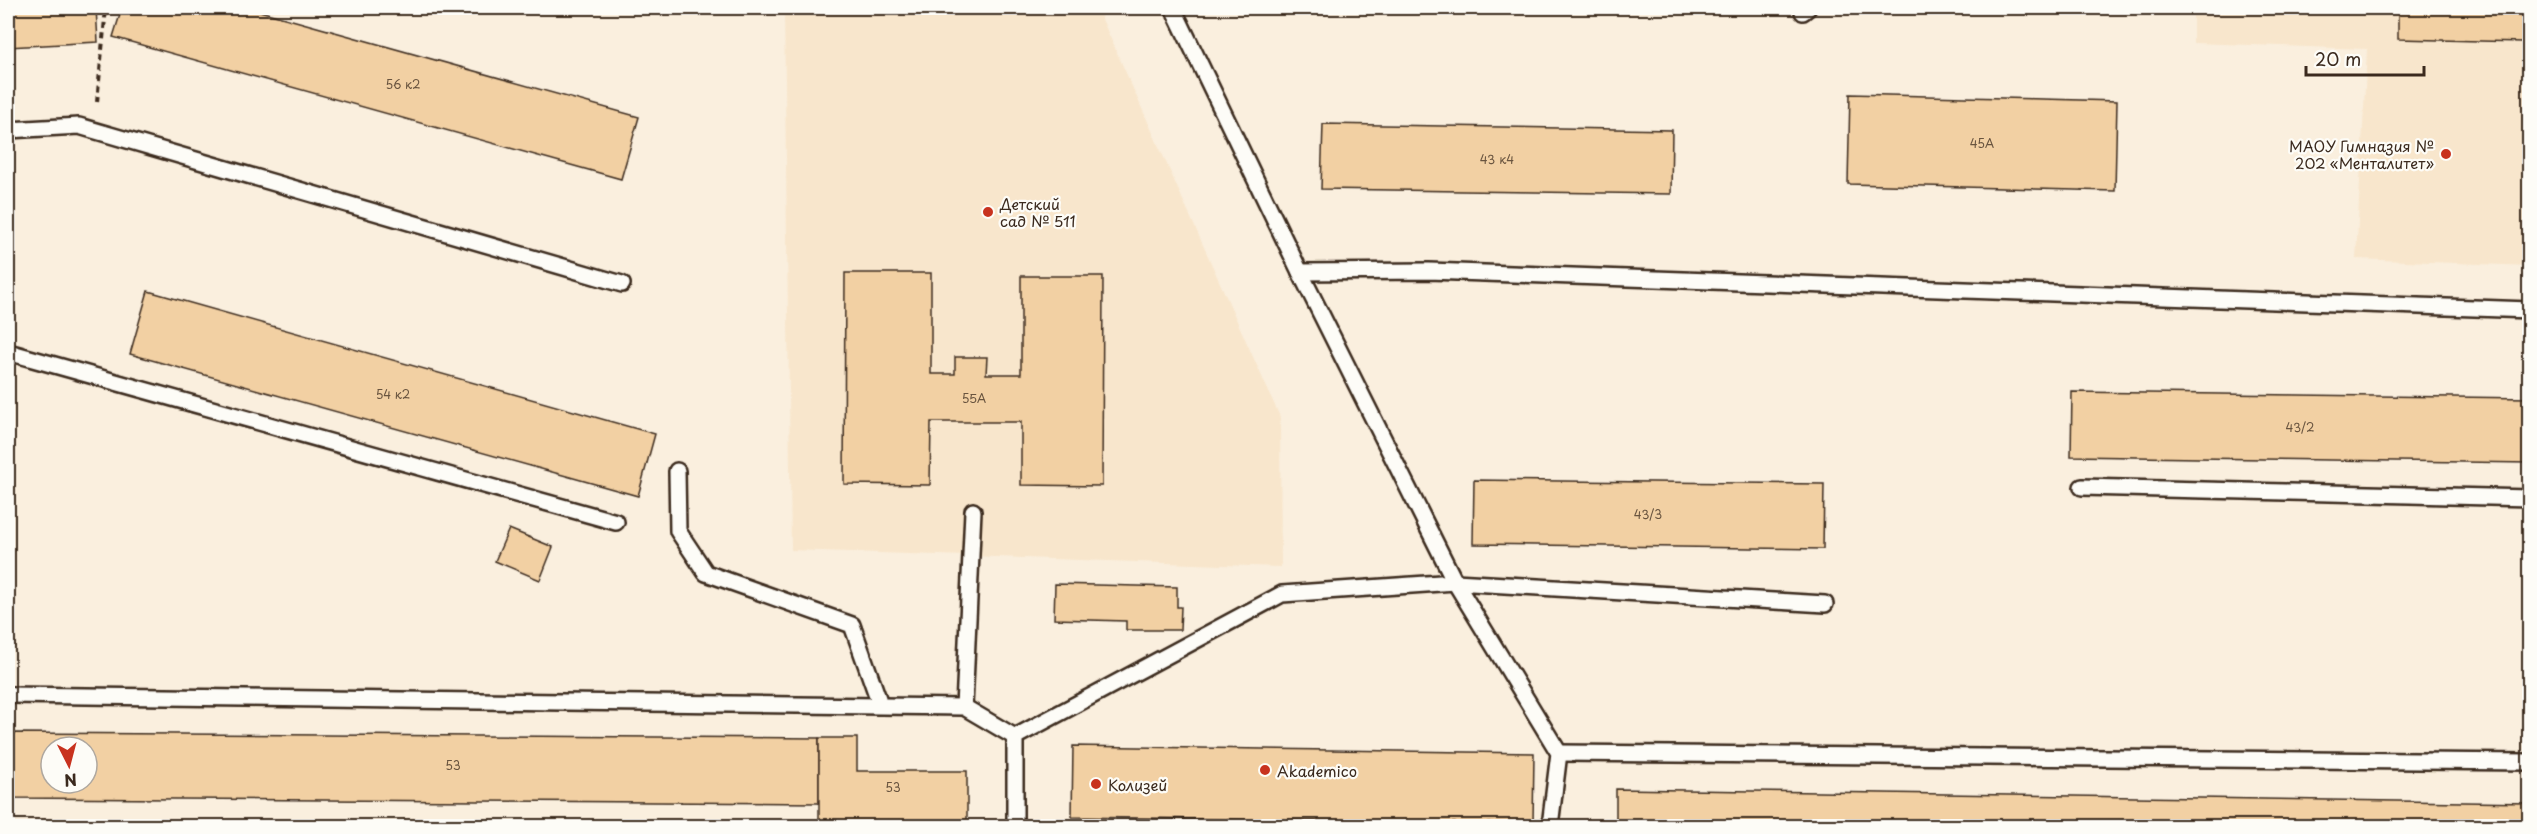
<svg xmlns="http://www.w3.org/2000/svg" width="2537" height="834" font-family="'Playpen Sans',sans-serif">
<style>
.built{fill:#f8e6cc}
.building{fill:#f2d0a3;stroke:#3b2a1e;stroke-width:1.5;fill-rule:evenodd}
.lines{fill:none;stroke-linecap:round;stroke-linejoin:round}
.lane-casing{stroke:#3b2a1e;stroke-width:20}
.path{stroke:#3b2a1e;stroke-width:4;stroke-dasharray:6 4.5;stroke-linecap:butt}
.lane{stroke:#fdfcf7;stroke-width:15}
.poi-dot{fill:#c8321e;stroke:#fdfcf7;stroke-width:2}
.labels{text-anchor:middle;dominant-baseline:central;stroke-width:4.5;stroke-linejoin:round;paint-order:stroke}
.number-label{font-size:12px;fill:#69543f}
.poi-label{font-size:15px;fill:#3b2a1e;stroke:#fdfcf7;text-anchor:start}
</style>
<rect width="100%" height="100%" fill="#faefde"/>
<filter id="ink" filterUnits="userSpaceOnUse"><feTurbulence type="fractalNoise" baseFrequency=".0167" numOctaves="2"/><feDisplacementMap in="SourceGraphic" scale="12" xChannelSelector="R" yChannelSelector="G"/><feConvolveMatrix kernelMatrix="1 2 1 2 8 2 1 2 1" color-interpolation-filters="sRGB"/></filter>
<g filter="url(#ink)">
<g class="built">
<path d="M784,8H1097L1280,417L1281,567L791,550Z"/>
<path d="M2193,8H2529V266L2356,259L2367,49L2193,43Z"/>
</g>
<g class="building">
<path d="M8,8H96L98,42L8,47Z"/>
<path d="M122,8H249L639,117L621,179L113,37Z"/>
<path d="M2398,8H2523L2522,42L2398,39Z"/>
<path d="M1850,94L2117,101L2115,191L1848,184Z"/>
<path d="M1323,124L1672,130L1671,194L1321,189Z"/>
<path d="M845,273H931V374H955V357H987L986,374H1021V276H1103L1102,486L1021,485V422H931L930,485L844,484Z"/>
<path d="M148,291L655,434L638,496L130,354Z"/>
<path d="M2072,392L2530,398V463L2071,456Z"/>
<path d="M1474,480L1824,484L1823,549L1473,544Z"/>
<path d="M509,529L553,547L540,580L495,561Z"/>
<path d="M1055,584L1177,587V607H1181L1180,630H1126V621L1054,619Z"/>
<path d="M8,733L819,738V803L8,798ZM51,747H87V783H51Z"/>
<path d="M819,738H857V771H967V826H819Z"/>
<path d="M1073,746L1534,753L1533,824L1072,817Z"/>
<path d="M1616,789L2530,803V826H1616Z"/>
</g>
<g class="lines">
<g class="lane-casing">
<g id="lane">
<path d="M1173,8L1300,272L1455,582L1559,753L1550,826"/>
<path d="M1803,12L1808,8"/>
<path d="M8,130L79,126L622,284"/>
<path d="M1300,272L1429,271L2530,310"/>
<path d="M8,352L616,522"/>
<path d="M677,471L678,531L706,573L852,625L880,704"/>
<path d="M2082,487L2530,498"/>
<path d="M8,695L964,707L1015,737"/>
<path d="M964,707L973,511"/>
<path d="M1559,753L2530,762"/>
<path d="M1015,826V737L1282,594L1455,582L1825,604"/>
</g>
</g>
<path class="path" d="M97,102L106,8"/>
<use href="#lane" class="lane"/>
</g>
</g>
<g class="poi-dot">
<circle cx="2446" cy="154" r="6"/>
<circle cx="988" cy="212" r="6"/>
<circle cx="1265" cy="770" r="6"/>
<circle cx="1096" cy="784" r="6"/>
</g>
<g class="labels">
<g class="number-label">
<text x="403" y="84">56 к2</text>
<text x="1982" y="143">45А</text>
<text x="1497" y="159">43 к4</text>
<text x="393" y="394">54 к2</text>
<text x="974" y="398">55А</text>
<text x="2300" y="427">43/2</text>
<text x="1648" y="514">43/3</text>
<text x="453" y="765">53</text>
<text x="893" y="787">53</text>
</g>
<g class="poi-label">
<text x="2434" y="145" text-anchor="end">МАОУ Гимназия №<tspan x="2434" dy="17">202 «Менталитет»</tspan></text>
<text x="1000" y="203">Детский<tspan x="1000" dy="17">сад № 511</tspan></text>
<text x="1277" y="770">Akademico</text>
<text x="1108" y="784">Колизей</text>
</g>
</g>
<rect width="2537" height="834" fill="none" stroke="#fdfcf7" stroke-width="30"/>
<rect x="15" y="15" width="2507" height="804" fill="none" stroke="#3b2a1e" stroke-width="2" filter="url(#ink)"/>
<g transform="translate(69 765) rotate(174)"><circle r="28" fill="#fdfcf7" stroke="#afa8a0" stroke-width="1.5"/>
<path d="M0-4.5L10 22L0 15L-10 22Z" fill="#c8321e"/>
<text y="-9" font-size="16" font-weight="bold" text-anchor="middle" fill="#3b2a1e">N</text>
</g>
<path d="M2306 66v9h118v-9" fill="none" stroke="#3b2a1e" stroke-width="3"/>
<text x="2315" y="66" font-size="18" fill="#3b2a1e" stroke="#fdfcf7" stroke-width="4.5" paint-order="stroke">20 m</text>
</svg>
